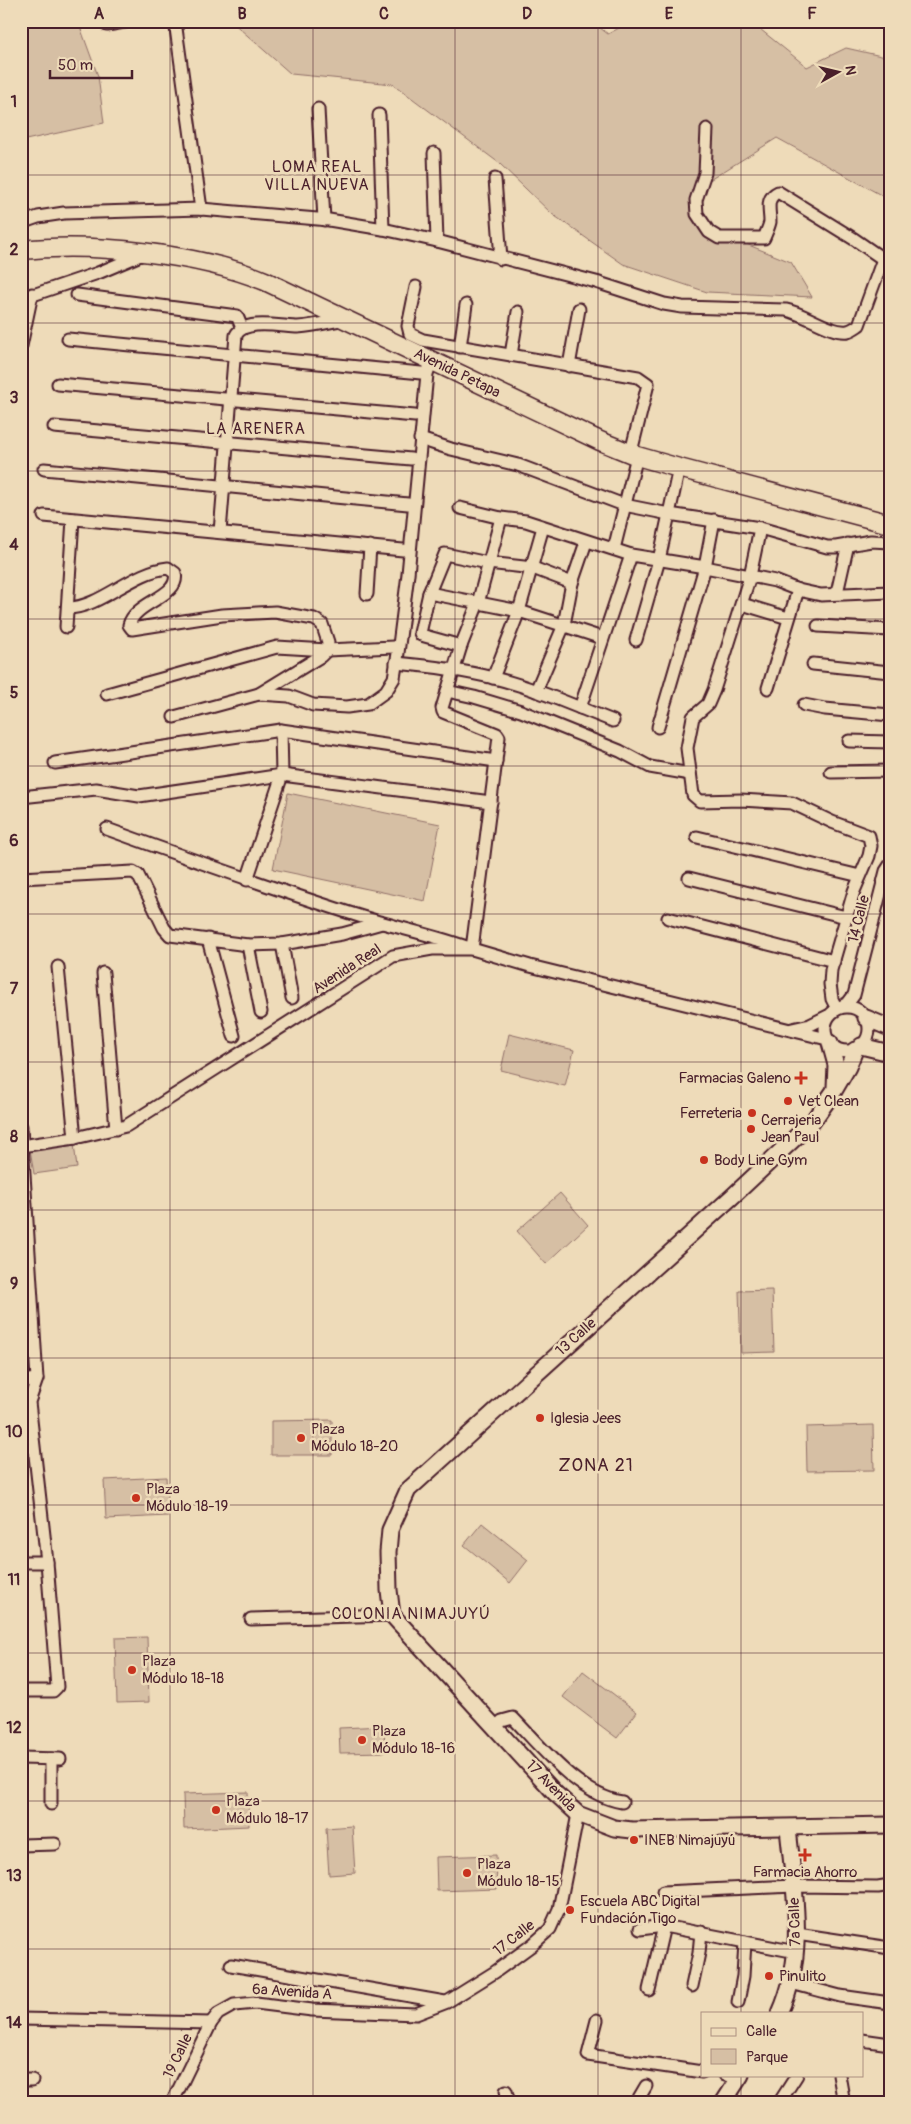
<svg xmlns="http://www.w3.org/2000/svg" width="911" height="2124" font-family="Pangolin,sans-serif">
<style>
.green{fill:#d6bfa4;stroke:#906f68}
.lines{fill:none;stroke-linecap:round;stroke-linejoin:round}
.street-casing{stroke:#4a1f2b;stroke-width:15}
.secondary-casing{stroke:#4a1f2b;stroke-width:19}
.primary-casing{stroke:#4a1f2b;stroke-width:21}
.street{stroke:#eedbb9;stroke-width:11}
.secondary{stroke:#eedbb9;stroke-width:15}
.primary{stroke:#eedbb9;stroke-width:18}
.grid{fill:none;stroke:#4a1f2b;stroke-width:1;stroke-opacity:0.55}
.poi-dot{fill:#c8321e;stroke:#eedbb9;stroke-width:2}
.labels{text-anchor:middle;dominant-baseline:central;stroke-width:5;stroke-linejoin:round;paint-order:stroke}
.street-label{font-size:15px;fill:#4a1f2b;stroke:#eedbb9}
.poi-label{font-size:15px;fill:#4a1f2b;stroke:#eedbb9;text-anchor:start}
.neighbourhood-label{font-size:16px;letter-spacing:1px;fill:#4a1f2b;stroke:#eedbb9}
.quarter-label{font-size:18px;letter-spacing:1px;fill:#4a1f2b;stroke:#eedbb9}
.neatline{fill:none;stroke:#4a1f2b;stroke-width:2}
.grid-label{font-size:16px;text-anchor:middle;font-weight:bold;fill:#4a1f2b}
</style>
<rect width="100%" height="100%" fill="#eedbb9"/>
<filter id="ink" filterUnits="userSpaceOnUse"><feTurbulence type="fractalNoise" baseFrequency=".02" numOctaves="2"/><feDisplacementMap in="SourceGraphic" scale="10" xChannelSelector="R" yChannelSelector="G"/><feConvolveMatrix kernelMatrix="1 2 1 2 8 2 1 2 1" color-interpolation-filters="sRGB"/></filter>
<g filter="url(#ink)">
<g class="green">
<path d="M21,21H78L98,76L104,123L21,141Z"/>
<path d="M231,21H591L608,34L632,21H750L807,67L846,48L890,58V200L777,138L700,186L701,226L791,262L812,297L707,292L623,264L552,214L499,163L393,84L291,74Z"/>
<path d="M288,793L440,824L425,901L273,869Z"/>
<path d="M509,1034L574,1050L565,1086L501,1070Z"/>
<path d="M74,1144L77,1168L34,1174L30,1149Z"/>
<path d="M560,1193L588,1225L546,1264L517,1231Z"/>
<path d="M772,1290L774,1352L741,1353L739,1291Z"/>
<path d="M332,1420V1455H271V1421Z"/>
<path d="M873,1425L874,1470L807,1471L806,1427Z"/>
<path d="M166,1477L168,1516L106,1519L104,1480Z"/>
<path d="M482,1523L528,1560L510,1583L464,1545Z"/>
<path d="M147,1637L149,1702L117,1703L115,1638Z"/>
<path d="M583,1671L637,1712L617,1738L563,1697Z"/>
<path d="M384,1726L385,1752L340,1753L339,1728Z"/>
<path d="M248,1792L249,1826L184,1829L183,1794Z"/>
<path d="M352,1826L355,1873L329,1875L326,1828Z"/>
<path d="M496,1855L497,1889L437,1891L436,1857Z"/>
</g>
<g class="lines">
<g class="street-casing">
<g id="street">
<path d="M175,21L201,209"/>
<path d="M107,25L130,21"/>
<path d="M318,109L324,220"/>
<path d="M379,115L383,229"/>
<path d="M707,129L705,173L696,200L697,214L709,232L719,238H764C766,233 769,227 770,222C770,210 765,198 778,192L854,239L883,259L890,273"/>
<path d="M434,153L437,241"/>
<path d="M495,179L501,259"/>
<path d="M21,223L38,217L64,213L201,209L329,220L383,229L437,241L596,282L664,304L682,307L786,310C804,313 831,334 848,331C852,330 856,327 859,325L883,259"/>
<path d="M416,287L408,326L410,334L423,340L638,377L648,384L631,452"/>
<path d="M77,295L237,316L242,328"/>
<path d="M21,299L98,273L143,254"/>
<path d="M68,339L421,373"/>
<path d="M21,346L32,294"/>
<path d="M460,347L466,305"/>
<path d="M511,355L518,312"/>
<path d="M569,366L579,309"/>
<path d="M58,384L415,416"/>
<path d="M54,427L411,459"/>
<path d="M420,439L451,449L518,465L624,505L669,514L760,528L827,547H836L871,541L890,542"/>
<path d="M44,469L408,504"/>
<path d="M460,508L501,518L526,521L631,555L705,567L775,581L798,590L821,595L890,592"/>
<path d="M44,516L403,550"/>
<path d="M760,528L750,576L714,690L708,704L693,717L687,748L693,795L700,801L741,800L792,803L832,822L869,836L871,846L869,856L854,891L831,970L830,984L832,999L837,1009"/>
<path d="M220,532L236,335C245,318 282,327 298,327C314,326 330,322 345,319"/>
<path d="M614,549L637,456"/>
<path d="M429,593L519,611L602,638"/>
<path d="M837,593L848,544"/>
<path d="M367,594L370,546"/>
<path d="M742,604L788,618"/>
<path d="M68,608C100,608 133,571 168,568L175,573C181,597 135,601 129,625L132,629L222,615L275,612L314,619L322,624L328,642L327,650L321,656L259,694"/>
<path d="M818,626L890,630"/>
<path d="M66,627L73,519"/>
<path d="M636,640L659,560L679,468"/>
<path d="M461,646L421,635L420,633L429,593L445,554L488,563L533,568L572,583"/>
<path d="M396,663C429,666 462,670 494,678C535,688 574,706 613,721"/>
<path d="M813,664L890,672"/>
<path d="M493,678L519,611L543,527"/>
<path d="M768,688L798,590"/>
<path d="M447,691L474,697L521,711L620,751L650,767L690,774"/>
<path d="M536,691L564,625L572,583L586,542"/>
<path d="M107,694L277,647L327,650L394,647"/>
<path d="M804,705L825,709L890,715"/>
<path d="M580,708L631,555"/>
<path d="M174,717L259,694L289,696L313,705L347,707L368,704L386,691L394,678L398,653L408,574L427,374L431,362"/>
<path d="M658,727L705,567L714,520"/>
<path d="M849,741L890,742"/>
<path d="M55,763L281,730L496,761"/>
<path d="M831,772L890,771"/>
<path d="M21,797L96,789L139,796L282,775L491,802"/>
<path d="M107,829C190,859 274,889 359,916C397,928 435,935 472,949L499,737L497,734L443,712L442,708L461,646L478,603L501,518"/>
<path d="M697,837L860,876"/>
<path d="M21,878L133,872L138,875L164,928L170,935L248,945L282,944L342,934L382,923"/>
<path d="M689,878L846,917"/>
<path d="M247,880L282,775L281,730"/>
<path d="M668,918L834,961"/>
<path d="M208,939L234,1036"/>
<path d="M282,944L292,998"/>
<path d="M248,945L261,1012"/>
<path d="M58,967L75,1138"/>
<path d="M103,973L116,1129"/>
<circle cx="847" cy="1029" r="22"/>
<path d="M840,1007L848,1003L854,995L886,871L890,865"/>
<path d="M792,1029L810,1025L828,1016"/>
<path d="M21,1127L37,1379L29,1402L47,1562L57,1687L53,1691H21"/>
<path d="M21,1146L75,1138L126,1126L393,956L432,949H472L530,966L827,1039"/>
<path d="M21,1381L37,1379"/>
<path d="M21,1562H47"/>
<path d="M251,1619L392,1615"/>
<path d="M496,1727L502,1721L513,1718C542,1748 579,1795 622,1802"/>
<path d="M21,1758L60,1759"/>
<path d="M51,1759V1804"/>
<path d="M21,1845L55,1844"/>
<path d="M663,1892L794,1886L878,1887L890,1885"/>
<path d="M640,1929L664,1926L796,1952"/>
<path d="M797,1934L890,1948"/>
<path d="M231,1965L445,2002"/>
<path d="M791,1983L840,1996L890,2003"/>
<path d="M692,1986L699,1953L701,1932"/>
<path d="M649,1990L664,1926"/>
<path d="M738,2002L743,1976L745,1942"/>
<path d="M21,2019L211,2023"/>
<path d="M597,2020L588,2055L702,2072"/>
<path d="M862,2040L890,2044"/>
<path d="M725,2075L740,2077"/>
<path d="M839,2075L844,2103"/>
<path d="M21,2080H32"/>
<path d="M506,2091L509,2103"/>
<path d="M172,2103L211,2023L218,2014L234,2005L256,2003L312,2010L416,2014L447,2002L495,1972L532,1945L550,1929L559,1909L578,1814"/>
<path d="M636,2103L646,2086"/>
<path d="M779,2103L797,2075"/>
</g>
</g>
<g class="secondary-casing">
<g id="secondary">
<path d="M866,1018L890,1028"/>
<path d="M830,1043L836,1065L835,1087"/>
<path d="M861,1046L890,1053"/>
<path d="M855,1050L848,1067L834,1091L813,1121L734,1195L408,1490L390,1530L388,1552L389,1590L392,1615L555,1793L578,1814L614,1828L632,1830L890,1825"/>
<path d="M780,2013C807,1954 794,1890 788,1828"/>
<path d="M723,2103L741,2075"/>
</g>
</g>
<g class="primary-casing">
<path id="primary" d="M21,250C93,242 199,254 265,281L600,441L637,456L679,468L890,524"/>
</g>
<use href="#street" class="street"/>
<use href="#secondary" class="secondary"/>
<use href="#primary" class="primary"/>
</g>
</g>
<path class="grid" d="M170,21V2103M313,21V2103M455,21V2103M598,21V2103M741,21V2013M21,175H890M21,323H890M21,471H890M21,619H890M21,766H890M21,914H890M21,1062H890M21,1210H890M21,1358H890M21,1505H890M21,1653H890M21,1801H890M21,1949H890M741,2075V2103"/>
<g class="poi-dot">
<path d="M798.5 1070.5h5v5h5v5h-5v5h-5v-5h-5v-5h5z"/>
<circle cx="788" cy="1101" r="5"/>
<circle cx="752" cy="1113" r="5"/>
<circle cx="751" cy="1129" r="5"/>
<circle cx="704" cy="1160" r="5"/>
<circle cx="540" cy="1418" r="5"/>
<circle cx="301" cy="1438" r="5"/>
<circle cx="136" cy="1498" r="5"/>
<circle cx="132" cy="1670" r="5"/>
<circle cx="362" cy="1740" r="5"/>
<circle cx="216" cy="1810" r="5"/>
<circle cx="634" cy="1840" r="5"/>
<path d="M802.5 1847.5h5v5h5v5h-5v5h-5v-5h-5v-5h5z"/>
<circle cx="467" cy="1873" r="5"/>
<circle cx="570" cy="1910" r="5"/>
<circle cx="769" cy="1976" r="5"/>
</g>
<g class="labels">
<g class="street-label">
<text transform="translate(457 373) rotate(26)">Avenida Petapa</text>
<text transform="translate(859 919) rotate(-76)">14 Calle</text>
<text transform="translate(347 969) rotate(-33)">Avenida Real</text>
<text transform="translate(576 1337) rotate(-42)">13 Calle</text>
<text transform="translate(551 1786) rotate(46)">17 Avenida</text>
<text transform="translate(795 1922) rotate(-92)">7a Calle</text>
<text transform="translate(514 1938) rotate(-38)">17 Calle</text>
<text transform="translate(292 1992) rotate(4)">6a Avenida A</text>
<text transform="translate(178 2056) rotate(-64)">19 Calle</text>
</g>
<g class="poi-label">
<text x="791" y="1078" text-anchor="end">Farmacias Galeno</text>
<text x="798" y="1101">Vet Clean</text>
<text x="742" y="1113" text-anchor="end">Ferreteria</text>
<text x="761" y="1120">Cerrajeria<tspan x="761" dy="17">Jean Paul</tspan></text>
<text x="714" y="1160">Body Line Gym</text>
<text x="550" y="1418">Iglesia Jees</text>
<text x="311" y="1429">Plaza<tspan x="311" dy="17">Módulo 18-20</tspan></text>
<text x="146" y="1489">Plaza<tspan x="146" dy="17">Módulo 18-19</tspan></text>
<text x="142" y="1661">Plaza<tspan x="142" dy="17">Módulo 18-18</tspan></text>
<text x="372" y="1731">Plaza<tspan x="372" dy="17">Módulo 18-16</tspan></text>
<text x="226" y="1801">Plaza<tspan x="226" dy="17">Módulo 18-17</tspan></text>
<text x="644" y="1840">INEB Nimajuyú</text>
<text x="477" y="1864">Plaza<tspan x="477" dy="17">Módulo 18-15</tspan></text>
<text x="805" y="1872" text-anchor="middle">Farmacia Ahorro</text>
<text x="580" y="1901">Escuela ABC Digital<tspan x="580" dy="17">Fundación Tigo</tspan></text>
<text x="779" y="1976">Pinulito</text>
</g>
<g class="neighbourhood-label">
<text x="317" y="167">LOMA REAL<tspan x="317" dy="18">VILLA NUEVA</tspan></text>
<text x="256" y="429">LA ARENERA</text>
<text x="411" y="1614">COLONIA NIMAJUYÚ</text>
</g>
<g class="quarter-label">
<text x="596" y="1465">ZONA 21</text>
</g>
</g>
<rect width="911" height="2124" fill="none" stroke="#eedbb9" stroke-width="55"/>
<rect x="701" y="2012" width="162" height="65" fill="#eedbb9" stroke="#ac9080"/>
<rect x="711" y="2028" width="25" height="8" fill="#eedbb9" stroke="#ac9080"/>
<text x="746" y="2036" font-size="15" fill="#4a1f2b">Calle</text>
<rect x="711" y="2049" width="25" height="15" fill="#d6bfa4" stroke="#ac9080"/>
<text x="746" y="2062" font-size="15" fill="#4a1f2b">Parque</text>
<g transform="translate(838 72) rotate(82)" stroke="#eedbb9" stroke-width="4" paint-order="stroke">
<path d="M0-4L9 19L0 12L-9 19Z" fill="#4a1f2b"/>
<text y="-8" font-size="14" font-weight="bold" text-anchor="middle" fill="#4a1f2b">N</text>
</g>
<path d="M50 70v8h82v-8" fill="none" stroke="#4a1f2b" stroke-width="2.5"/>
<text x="58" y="70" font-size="15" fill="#4a1f2b" stroke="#eedbb9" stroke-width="4" paint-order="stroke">50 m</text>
<rect x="28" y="28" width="856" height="2068" class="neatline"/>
<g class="grid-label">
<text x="99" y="19">A</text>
<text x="242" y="19">B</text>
<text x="384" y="19">C</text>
<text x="527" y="19">D</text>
<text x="669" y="19">E</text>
<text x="812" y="19">F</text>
<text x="14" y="107">1</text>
<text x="14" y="255">2</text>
<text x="14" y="403">3</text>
<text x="14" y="550">4</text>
<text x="14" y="698">5</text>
<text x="14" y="846">6</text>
<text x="14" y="994">7</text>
<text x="14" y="1142">8</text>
<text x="14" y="1289">9</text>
<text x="14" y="1437">10</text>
<text x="14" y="1585">11</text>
<text x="14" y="1733">12</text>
<text x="14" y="1881">13</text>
<text x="14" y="2028">14</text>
</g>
</svg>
